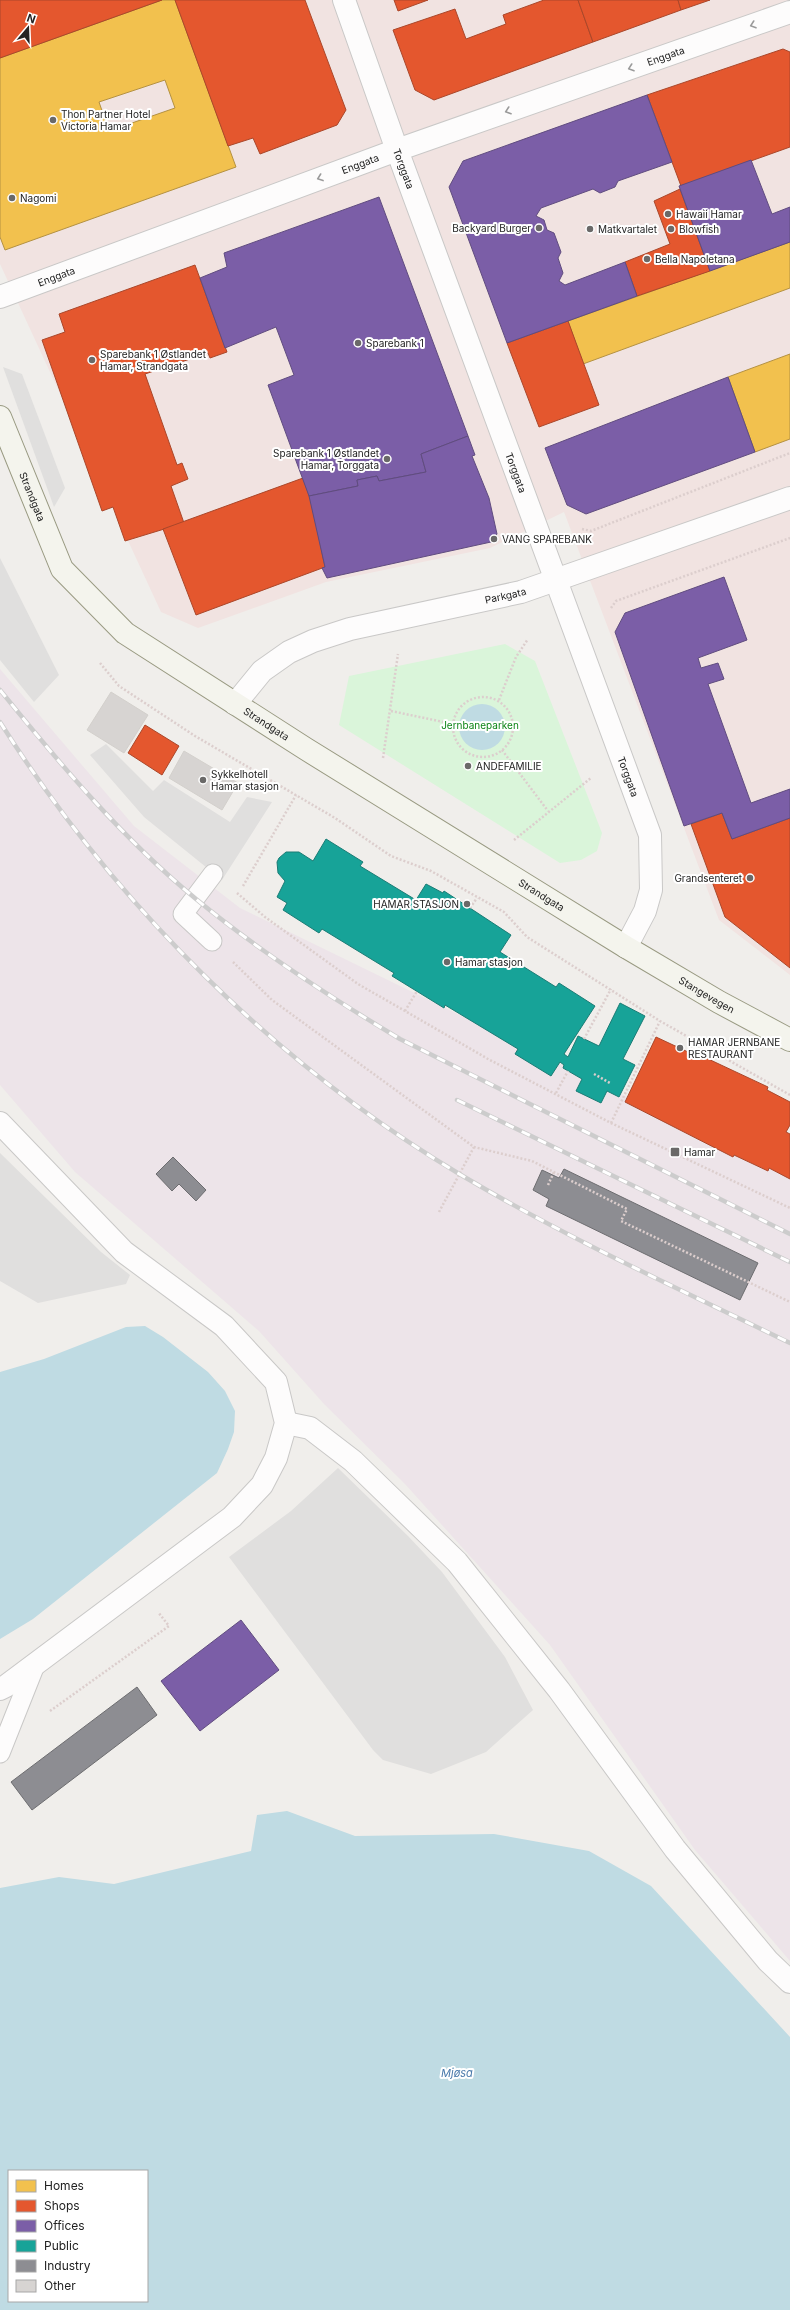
<svg xmlns="http://www.w3.org/2000/svg" width="790" height="2310" font-family="Inter,sans-serif">
<style>
.commercial{fill:#f1e3e1}
.industrial{fill:#ede4e9}
.park{fill:#daf5da}
.parking{fill:#e0dfde}
.water{fill:#bfdbe3;fill-rule:evenodd}
.homes{fill:#f2c14e;stroke:#b49141;fill-rule:evenodd}
.shops{fill:#e4572e;stroke:#aa472a}
.offices{fill:#7b5ea7;stroke:#604c7f}
.public{fill:#17a398;stroke:#1a7c75}
.industry{fill:#8d8d92;stroke:#6d6d70}
.building{fill:#d7d4d2;stroke:#d3d0cc}
.lines{fill:none;stroke-linecap:round;stroke-linejoin:round}
.lane-casing{stroke:#c9c8c7;stroke-width:21}
.street-casing{stroke:#c9c8c7;stroke-width:24}
.secondary-casing{stroke:#999a82;stroke-width:24}
.path{stroke:#dccecd;stroke-width:2.5;stroke-dasharray:2 2;stroke-linecap:butt}
.lane{stroke:#fdfcfc;stroke-width:19}
.street{stroke:#fdfcfc;stroke-width:22}
.secondary{stroke:#f4f4ed;stroke-width:22}
.rail-casing{stroke:#ccc;stroke-width:4.5}
.rail{stroke:#fff;stroke-width:3;stroke-dasharray:9;stroke-linecap:butt}
.oneway{stroke:#9a9a9a}
.poi-dot{fill:#6a6968;stroke:#fff;stroke-width:1.5}
.labels{text-anchor:middle;dominant-baseline:central;stroke-width:4;stroke-linejoin:round;paint-order:stroke}
.street-label{font-size:10px;fill:#222;stroke:#fff}
.poi-label{font-size:10px;fill:#222;stroke:#fff;text-anchor:start}
.park-label{font-size:10px;fill:#0c8416;stroke:#fff}
.water-label{font-size:11px;font-style:italic;fill:#4a7aab;stroke:#fff}
</style>
<rect width="100%" height="100%" fill="#f0eeeb"/>
<path class="commercial" d="M0,0H790V975L719,920L564,512L490,548L326,582L198,628L161,612L0,264Z"/>
<path class="industrial" d="M0,669L134,826L240,908L790,1176V1961L695,1850L550,1645L405,1484L324,1404L259,1331L75,1172L0,1085Z"/>
<path class="park" d="M505,644L535,661L602,833L597,851L581,860L560,863L339,725L349,676Z"/>
<g class="parking">
<path d="M3,367L22,374L65,488L54,507Z"/>
<path d="M0,558L59,675L34,702L0,660Z"/>
<path d="M106,744L153,791L164,780L230,822L247,797L272,802L222,880L144,817L90,755Z"/>
<path d="M0,1153L101,1252L130,1275L126,1284L38,1303L0,1281Z"/>
<path d="M338,1468L408,1536L442,1572L505,1657L533,1710L486,1752L431,1774L383,1760L373,1750L229,1557L291,1511Z"/>
</g>
<g class="water">
<circle cx="482" cy="727" r="23"/>
<path d="M145,1326L163,1337L208,1372L225,1391L235,1411L234,1432L228,1449L217,1473L33,1619L0,1639V1372L44,1359L126,1327Z"/>
<path d="M287,1811L355,1836L494,1834L589,1851L651,1886L790,2037V2310H0V1888L59,1877L114,1884L251,1851L257,1815ZM9,2171H147V2301H9Z"/>
</g>
<g class="homes">
<path d="M162,0H175L236,167L5,250L0,237V58ZM165,80L175,108L109,131L99,102Z"/>
<path d="M790,242V288L583,364L568,321Z"/>
<path d="M790,354V439L755,452L728,377Z"/>
</g>
<g class="shops">
<path d="M0,0H162L0,58Z"/>
<path d="M175,0H305L346,110L337,125L260,154L253,138L228,146Z"/>
<path d="M394,0H428L398,11Z"/>
<path d="M544,0H578L593,42L434,100L415,90L393,30L455,9L466,39L506,24L503,15Z"/>
<path d="M578,0H678L681,10L593,42Z"/>
<path d="M678,0H710L681,10Z"/>
<path d="M783,49L790,52V147L681,186L647,95Z"/>
<path d="M680,189L710,271L637,296L625,262L670,244L654,201Z"/>
<path d="M195,265L227,352L210,358L208,353L145,374L177,465L182,463L188,479L171,486L184,523L125,541L113,507L102,511L42,340L65,332L59,314Z"/>
<path d="M568,321L599,405L539,427L507,343Z"/>
<path d="M303,478L312,504L325,567L196,615L163,529Z"/>
<path d="M145,725L179,746L162,775L128,753Z"/>
<path d="M722,813L732,839L790,818V968L725,917L691,824Z"/>
<path d="M656,1037L703,1059L704,1057L768,1087L767,1090L790,1102V1125L786,1132L790,1134V1179L769,1168L768,1171L734,1155L733,1157L625,1102Z"/>
</g>
<g class="offices">
<path d="M647,95L672,162L618,181L615,187L600,193L593,189L541,208L536,216L544,220L547,230L554,233L561,252L558,258L563,273L559,281L565,285L625,262L637,296L507,343L449,187L463,161Z"/>
<path d="M751,160L772,214L790,207V242L710,271L679,186Z"/>
<path d="M379,197L468,436L421,454L426,472L379,481L377,476L357,480L358,486L309,496L268,385L294,375L276,327L225,348L200,278L227,267L224,253Z"/>
<path d="M728,377L755,452L586,514L567,505L545,448Z"/>
<path d="M468,436L475,455L472,456L489,498L497,534L491,542L327,578L322,568L325,567L309,496L358,486L357,480L377,476L379,481L426,472L421,454Z"/>
<path d="M724,577L747,640L698,658L701,668L718,663L724,679L708,684L751,803L790,789V818L732,839L722,813L684,826L615,632L625,613Z"/>
<path d="M241,1620L279,1670L200,1731L161,1681Z"/>
</g>
<path class="public" d="M326,839L363,862L360,866L416,900L426,884L443,893L444,891L511,935L500,952L556,987L559,983L595,1006L564,1054L568,1057L578,1036L599,1046L620,1003L645,1016L623,1059L635,1065L619,1097L607,1091L601,1103L576,1091L582,1079L563,1068L564,1065L560,1062L551,1076L515,1054L518,1049L445,1005L444,1008L392,976L394,973L322,929L319,933L283,910L287,903L277,897L285,881L278,873L277,862L279,858L286,852H299L313,861Z"/>
<g class="industry">
<path d="M173,1157L206,1190L196,1201L179,1184L172,1191L156,1174Z"/>
<path d="M564,1169L758,1263L740,1300L546,1206L549,1199L533,1190L542,1170L559,1178Z"/>
<path d="M137,1687L157,1715L32,1810L11,1782Z"/>
</g>
<g class="building">
<path d="M111,692L148,715L124,753L87,730Z"/>
<path d="M184,751L238,783L222,810L169,778Z"/>
</g>
<g class="lines">
<g class="lane-casing">
<g id="lane">
<path d="M212,941L183,914L213,874"/>
<path d="M0,1753L35,1665"/>
</g>
</g>
<g class="street-casing">
<g id="street">
<path id="s1" d="M344,0L397,150L650,835L651,890L645,911L626,947"/>
<path id="s2" d="M0,297L397,150L790,12"/>
<path id="s3" d="M235,704L262,671L289,652L313,641L350,629L521,592L790,498"/>
<path d="M0,1123L124,1252L224,1326L276,1382L286,1423L276,1458L262,1485L232,1517L6,1686L0,1689"/>
<path d="M286,1423L310,1428L353,1461L457,1562L559,1690L675,1849L768,1961L790,1982"/>
</g>
</g>
<g class="secondary-casing">
<g id="secondary">
<path id="s4" d="M0,417L62,569L125,633L306,749L626,947L719,1002L790,1040"/>
</g>
</g>
<g class="path">
<path d="M582,529L591,531L790,453"/>
<path d="M611,608L616,601L790,538"/>
<path d="M100,663L119,686L195,736L335,818L391,856L431,871L504,912L527,937L660,1021L790,1095"/>
<circle cx="483" cy="727" r="30"/>
<path d="M499,700L516,657L528,639"/>
<path d="M391,711L453,724"/>
<path d="M502,750L548,811"/>
<path d="M383,758L398,654"/>
<path d="M514,840L591,778"/>
<path d="M243,886L296,795"/>
<path d="M237,893L265,917L358,984L405,1011L488,1059L611,1123L790,1208"/>
<path d="M470,908L477,898"/>
<path d="M233,962L272,1000L474,1147L532,1161L627,1209L621,1221L790,1302"/>
<path d="M405,1011L417,991"/>
<path d="M584,1039L611,989"/>
<path d="M594,1074L610,1083"/>
<path d="M556,1093L568,1071"/>
<path d="M611,1123L660,1021"/>
<path d="M548,1185L554,1172"/>
<path d="M439,1212L474,1147"/>
<path d="M50,1711L169,1626L158,1612"/>
</g>
<use href="#lane" class="lane"/>
<use href="#street" class="street"/>
<use href="#secondary" class="secondary"/>
<g class="rail-casing">
<g id="rail">
<path d="M0,690C59,763 123,839 196,899C259,951 330,997 400,1039L790,1234"/>
<path d="M0,722C115,904 275,1064 461,1175C567,1238 679,1289 790,1343"/>
<path d="M457,1100L790,1262"/>
</g>
</g>
<use href="#rail" class="rail"/>
</g>
<defs><path id="oneway-chevron" d="M-2-3.5L2.5 0L-2 3.5" fill="none" stroke-width="1.6" stroke-linecap="round" stroke-linejoin="round"/></defs>
<g class="oneway">
<use href="#oneway-chevron" transform="translate(753 25) rotate(161)"/>
<use href="#oneway-chevron" transform="translate(631 68) rotate(161)"/>
<use href="#oneway-chevron" transform="translate(508 111) rotate(161)"/>
<use href="#oneway-chevron" transform="translate(320 178) rotate(160)"/>
</g>
<g class="poi-dot">
<circle cx="53" cy="120" r="4"/>
<circle cx="12" cy="198" r="4"/>
<circle cx="668" cy="214" r="4"/>
<circle cx="539" cy="228" r="4"/>
<circle cx="590" cy="229" r="4"/>
<circle cx="671" cy="229" r="4"/>
<circle cx="647" cy="259" r="4"/>
<circle cx="358" cy="343" r="4"/>
<circle cx="92" cy="360" r="4"/>
<circle cx="387" cy="459" r="4"/>
<circle cx="494" cy="539" r="4"/>
<circle cx="468" cy="766" r="4"/>
<circle cx="203" cy="780" r="4"/>
<circle cx="750" cy="878" r="4"/>
<circle cx="467" cy="904" r="4"/>
<circle cx="447" cy="962" r="4"/>
<circle cx="680" cy="1048" r="4"/>
<rect x="670" y="1147" width="10" height="10" rx="2"/>
</g>
<g class="labels">
<g class="street-label">
<text stroke="none"><textPath href="#s2" startOffset="708">Enggata</textPath></text>
<text stroke="none"><textPath href="#s2" startOffset="384">Enggata</textPath></text>
<text stroke="none"><textPath href="#s1" startOffset="179">Torggata</textPath></text>
<text stroke="none"><textPath href="#s2" startOffset="60">Enggata</textPath></text>
<text stroke="none"><textPath href="#s1" startOffset="503">Torggata</textPath></text>
<text stroke="none"><textPath href="#s4" startOffset="86">Strandgata</textPath></text>
<text stroke="none"><textPath href="#s3" startOffset="300">Parkgata</textPath></text>
<text stroke="none"><textPath href="#s4" startOffset="422">Strandgata</textPath></text>
<text stroke="none"><textPath href="#s1" startOffset="827">Torggata</textPath></text>
<text stroke="none"><textPath href="#s4" startOffset="746">Strandgata</textPath></text>
<text stroke="none"><textPath href="#s4" startOffset="939">Stangevegen</textPath></text>
</g>
<g class="poi-label">
<text x="61" y="114">Thon Partner Hotel<tspan x="61" dy="12">Victoria Hamar</tspan></text>
<text x="20" y="198">Nagomi</text>
<text x="676" y="214">Hawaii Hamar</text>
<text x="531" y="228" text-anchor="end">Backyard Burger</text>
<text x="598" y="229">Matkvartalet</text>
<text x="679" y="229">Blowfish</text>
<text x="655" y="259">Bella Napoletana</text>
<text x="366" y="343">Sparebank 1</text>
<text x="100" y="354">Sparebank 1 Østlandet<tspan x="100" dy="12">Hamar, Strandgata</tspan></text>
<text x="379" y="453" text-anchor="end">Sparebank 1 Østlandet<tspan x="379" dy="12">Hamar, Torggata</tspan></text>
<text x="502" y="539">VANG SPAREBANK</text>
<text x="476" y="766">ANDEFAMILIE</text>
<text x="211" y="774">Sykkelhotell<tspan x="211" dy="12">Hamar stasjon</tspan></text>
<text x="742" y="878" text-anchor="end">Grandsenteret</text>
<text x="459" y="904" text-anchor="end">HAMAR STASJON</text>
<text x="455" y="962">Hamar stasjon</text>
<text x="688" y="1042">HAMAR JERNBANE<tspan x="688" dy="12">RESTAURANT</tspan></text>
<text x="684" y="1152">Hamar</text>
</g>
<g class="park-label">
<text x="480" y="725">Jernbaneparken</text>
</g>
<g class="water-label">
<text x="457" y="2073">Mjøsa</text>
</g>
</g>
<rect x="8" y="2170" width="140" height="132" fill="#ffffff" stroke="#a7a7a7"/>
<rect x="16" y="2180" width="20" height="12" fill="#f2c14e" stroke="#a7a7a7"/>
<text x="44" y="2190" font-size="12" fill="#222222">Homes</text>
<rect x="16" y="2200" width="20" height="12" fill="#e4572e" stroke="#a7a7a7"/>
<text x="44" y="2210" font-size="12" fill="#222222">Shops</text>
<rect x="16" y="2220" width="20" height="12" fill="#7b5ea7" stroke="#a7a7a7"/>
<text x="44" y="2230" font-size="12" fill="#222222">Offices</text>
<rect x="16" y="2240" width="20" height="12" fill="#17a398" stroke="#a7a7a7"/>
<text x="44" y="2250" font-size="12" fill="#222222">Public</text>
<rect x="16" y="2260" width="20" height="12" fill="#8d8d92" stroke="#a7a7a7"/>
<text x="44" y="2270" font-size="12" fill="#222222">Industry</text>
<rect x="16" y="2280" width="20" height="12" fill="#d7d4d2" stroke="#a7a7a7"/>
<text x="44" y="2290" font-size="12" fill="#222222">Other</text>
<g transform="translate(28 28) rotate(19)" stroke="#ffffff" stroke-width="3" paint-order="stroke">
<path d="M0-3L7 15L0 10L-7 15Z" fill="#222222"/>
<text y="-6" font-size="11" font-weight="bold" text-anchor="middle" fill="#222222">N</text>
</g>
</svg>
